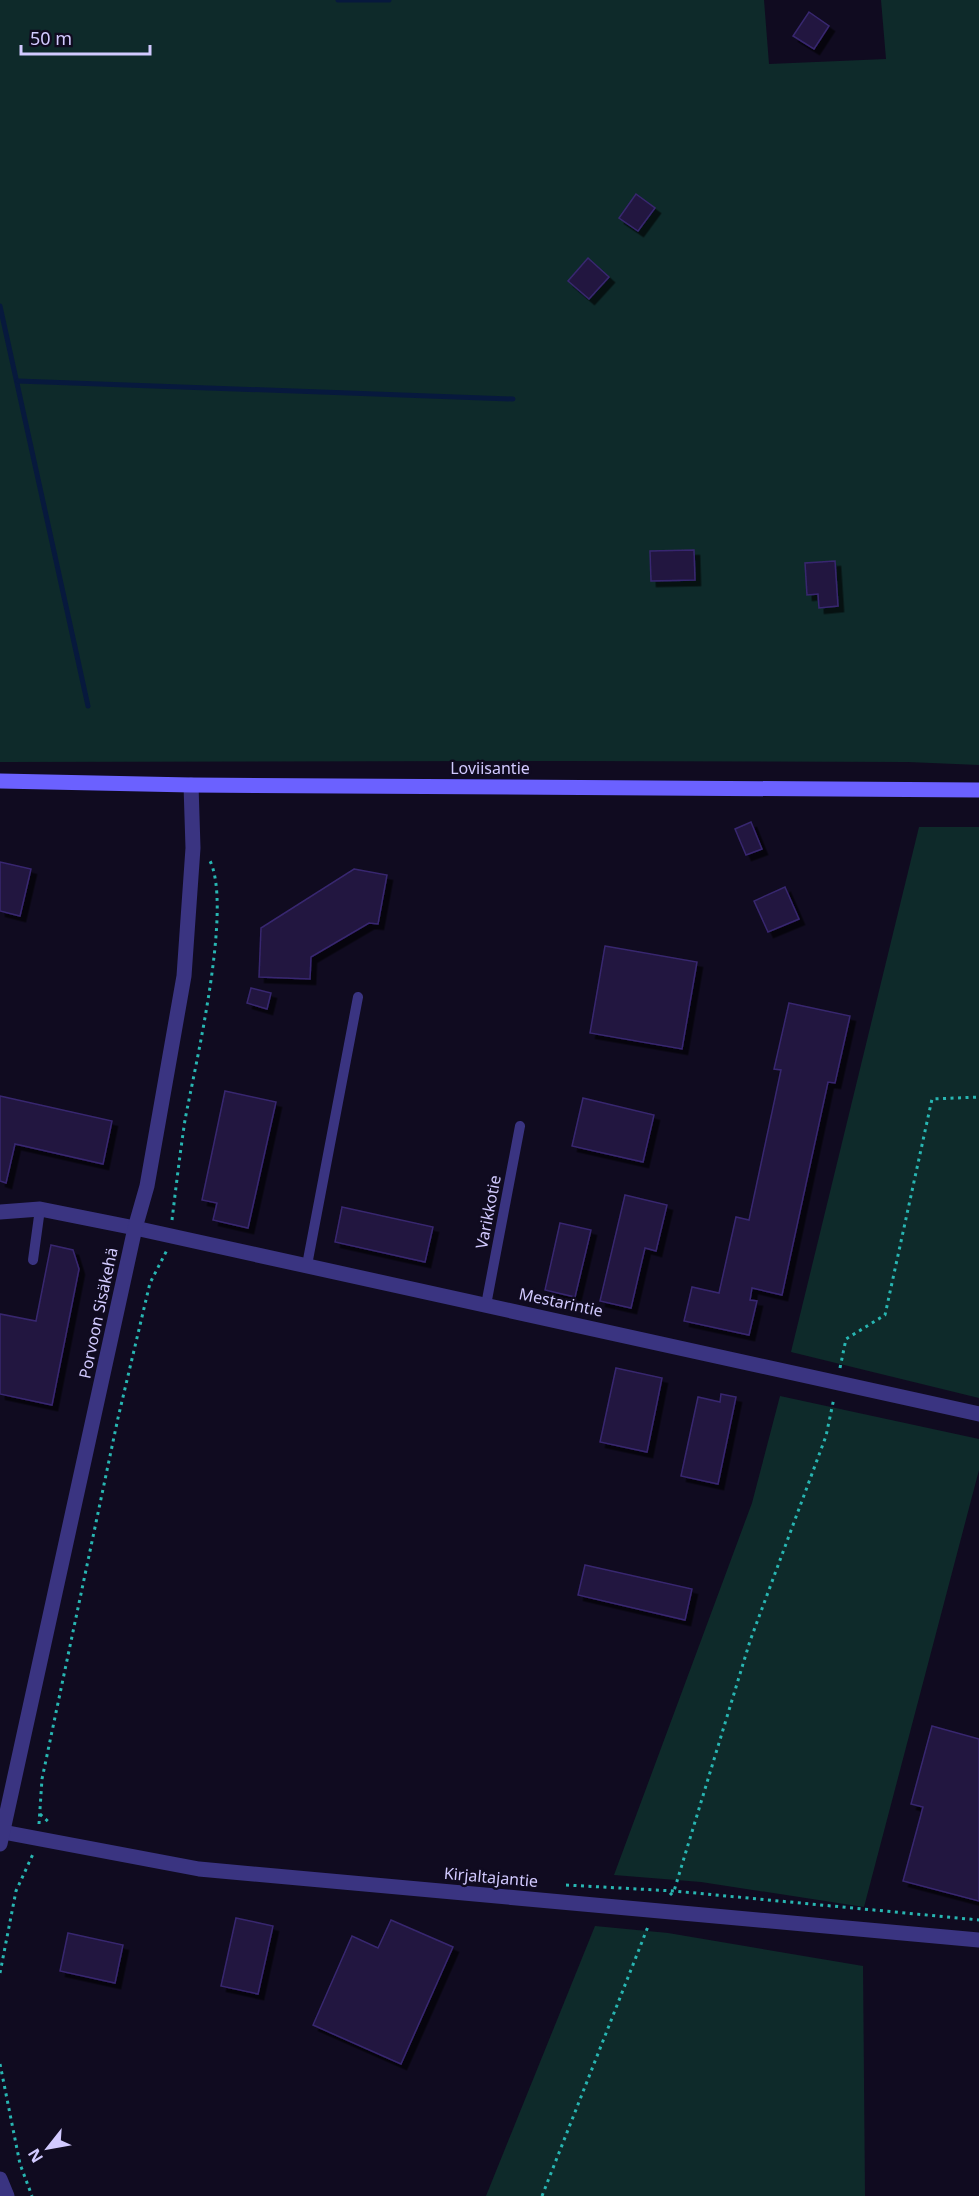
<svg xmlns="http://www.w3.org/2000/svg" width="979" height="2196" font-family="'Noto Sans',sans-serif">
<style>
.green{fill:#0e2a2a}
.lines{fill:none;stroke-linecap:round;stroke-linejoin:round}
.stream{stroke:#07193d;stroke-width:5}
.building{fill:#211741;stroke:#38276f;stroke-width:1.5;filter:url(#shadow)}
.path{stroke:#28b6b2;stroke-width:3;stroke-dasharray:3 4.5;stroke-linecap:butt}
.service{stroke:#3a3481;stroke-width:10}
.minor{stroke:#3a3481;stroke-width:15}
.secondary{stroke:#6b61ff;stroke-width:15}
.labels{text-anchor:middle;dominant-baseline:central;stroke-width:5;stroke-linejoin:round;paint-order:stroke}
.street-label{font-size:16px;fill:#d2caff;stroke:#100b20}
</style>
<defs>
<filter id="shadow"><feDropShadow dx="5.5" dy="5.5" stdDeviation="0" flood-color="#0009"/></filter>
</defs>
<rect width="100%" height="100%" fill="#100b20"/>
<g class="green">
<path d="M0,0H764L769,64L886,59L881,0H979V765L908,762L560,761L0,762Z"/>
<path d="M919,827H979V1398L791,1352Z"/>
<path d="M780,1396L979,1439V1470L864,1907L701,1882L614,1875L752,1503Z"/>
<path d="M595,1926L668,1933L863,1966L865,2196H486Z"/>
</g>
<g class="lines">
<g class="stream">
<path d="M338,0H389"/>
<path d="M0,306L88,706"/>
<path d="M18,381L513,399"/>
</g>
</g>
<g class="building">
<path d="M809,12L829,26L814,49L793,36Z"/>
<path d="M636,194L655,208L638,231L619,218Z"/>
<path d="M588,258L609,277L589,299L568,281Z"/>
<path d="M694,550L695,580L651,581L650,551Z"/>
<path d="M835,561L838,606L819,608L818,594L807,595L805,563Z"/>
<path d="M751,822L762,849L746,855L735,829Z"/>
<path d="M0,862L31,869L20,916L0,911Z"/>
<path d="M354,869L387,875L378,924L369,923L311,957L310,979L259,977L261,928Z"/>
<path d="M785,887L799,919L768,932L754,901Z"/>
<path d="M605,946L697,962L682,1049L590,1033Z"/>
<path d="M251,988L271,993L267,1009L247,1003Z"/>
<path d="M789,1003L850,1016L835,1083L828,1082L782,1295L752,1288L750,1300L757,1301L749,1335L684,1321L692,1287L719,1293L736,1217L749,1220L781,1070L774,1069Z"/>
<path d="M225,1091L276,1102L248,1228L213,1220L217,1203L202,1200Z"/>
<path d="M0,1096L112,1121L103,1164L15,1144L6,1183L0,1181Z"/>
<path d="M583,1098L654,1115L643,1162L572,1146Z"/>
<path d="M625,1195L667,1205L656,1251L645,1248L631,1308L600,1301Z"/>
<path d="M342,1207L433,1227L425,1262L335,1242Z"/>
<path d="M560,1223L591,1230L575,1297L545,1290Z"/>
<path d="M51,1245L73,1250L79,1269L52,1405L0,1394V1314L36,1321Z"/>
<path d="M616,1368L662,1378L647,1452L600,1442Z"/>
<path d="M721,1394L736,1397L718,1484L681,1476L698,1397L720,1402Z"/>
<path d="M585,1565L692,1589L685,1620L578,1595Z"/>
<path d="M932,1726L979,1739V1901L903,1881L923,1807L911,1804Z"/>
<path d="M236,1918L273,1926L258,1994L221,1986Z"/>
<path d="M391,1920L453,1947L401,2064L313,2025L352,1936L378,1948Z"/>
<path d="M68,1933L123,1945L115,1983L60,1971Z"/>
</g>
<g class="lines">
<g class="path">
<path d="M172,1220C176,1187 180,1153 185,1120C195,1066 234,904 209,859"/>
<path d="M840,1368L846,1339L885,1315L932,1099L979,1097"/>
<path d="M40,1814L51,1824"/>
<path d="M39,1824L42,1779L118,1418L150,1283L167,1250"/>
<path d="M566,1885L674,1891L979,1920"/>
<path d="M670,1895L674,1891L750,1641L826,1436L834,1398"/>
<path d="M0,1973L16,1891L33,1854"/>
<path d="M0,2064L20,2164L32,2196"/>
<path d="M542,2196L649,1924"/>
</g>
<g class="service">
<path d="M33,1260L40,1209"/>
<path d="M307,1265L358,997"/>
<path d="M486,1305L520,1126"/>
</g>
<g class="minor">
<path d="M0,1212L40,1209L135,1228L979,1414"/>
<path d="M3,1832L199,1869L979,1940"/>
<path d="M0,1844L135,1228L147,1186L184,976L193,848L191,785"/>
<path d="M0,2179L7,2196"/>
</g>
<path class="secondary" d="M0,781L191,785L979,790"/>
</g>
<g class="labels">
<g class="street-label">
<text x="490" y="768">Loviisantie</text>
<text transform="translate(488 1212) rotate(-79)">Varikkotie</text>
<text transform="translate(561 1302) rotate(12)">Mestarintie</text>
<text transform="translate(98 1313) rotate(-78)">Porvoon Sisäkehä</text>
<text transform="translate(491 1877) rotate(5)">Kirjaltajantie</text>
</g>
</g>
<g transform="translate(48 2148) rotate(239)" stroke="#100b20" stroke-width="4.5" paint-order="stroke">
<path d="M0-4.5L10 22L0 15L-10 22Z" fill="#d2caff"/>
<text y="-9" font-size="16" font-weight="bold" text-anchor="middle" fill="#d2caff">N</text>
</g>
<path d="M21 45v9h129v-9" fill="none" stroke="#d2caff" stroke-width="3"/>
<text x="30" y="45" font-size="18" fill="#d2caff" stroke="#100b20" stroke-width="4.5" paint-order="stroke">50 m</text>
</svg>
